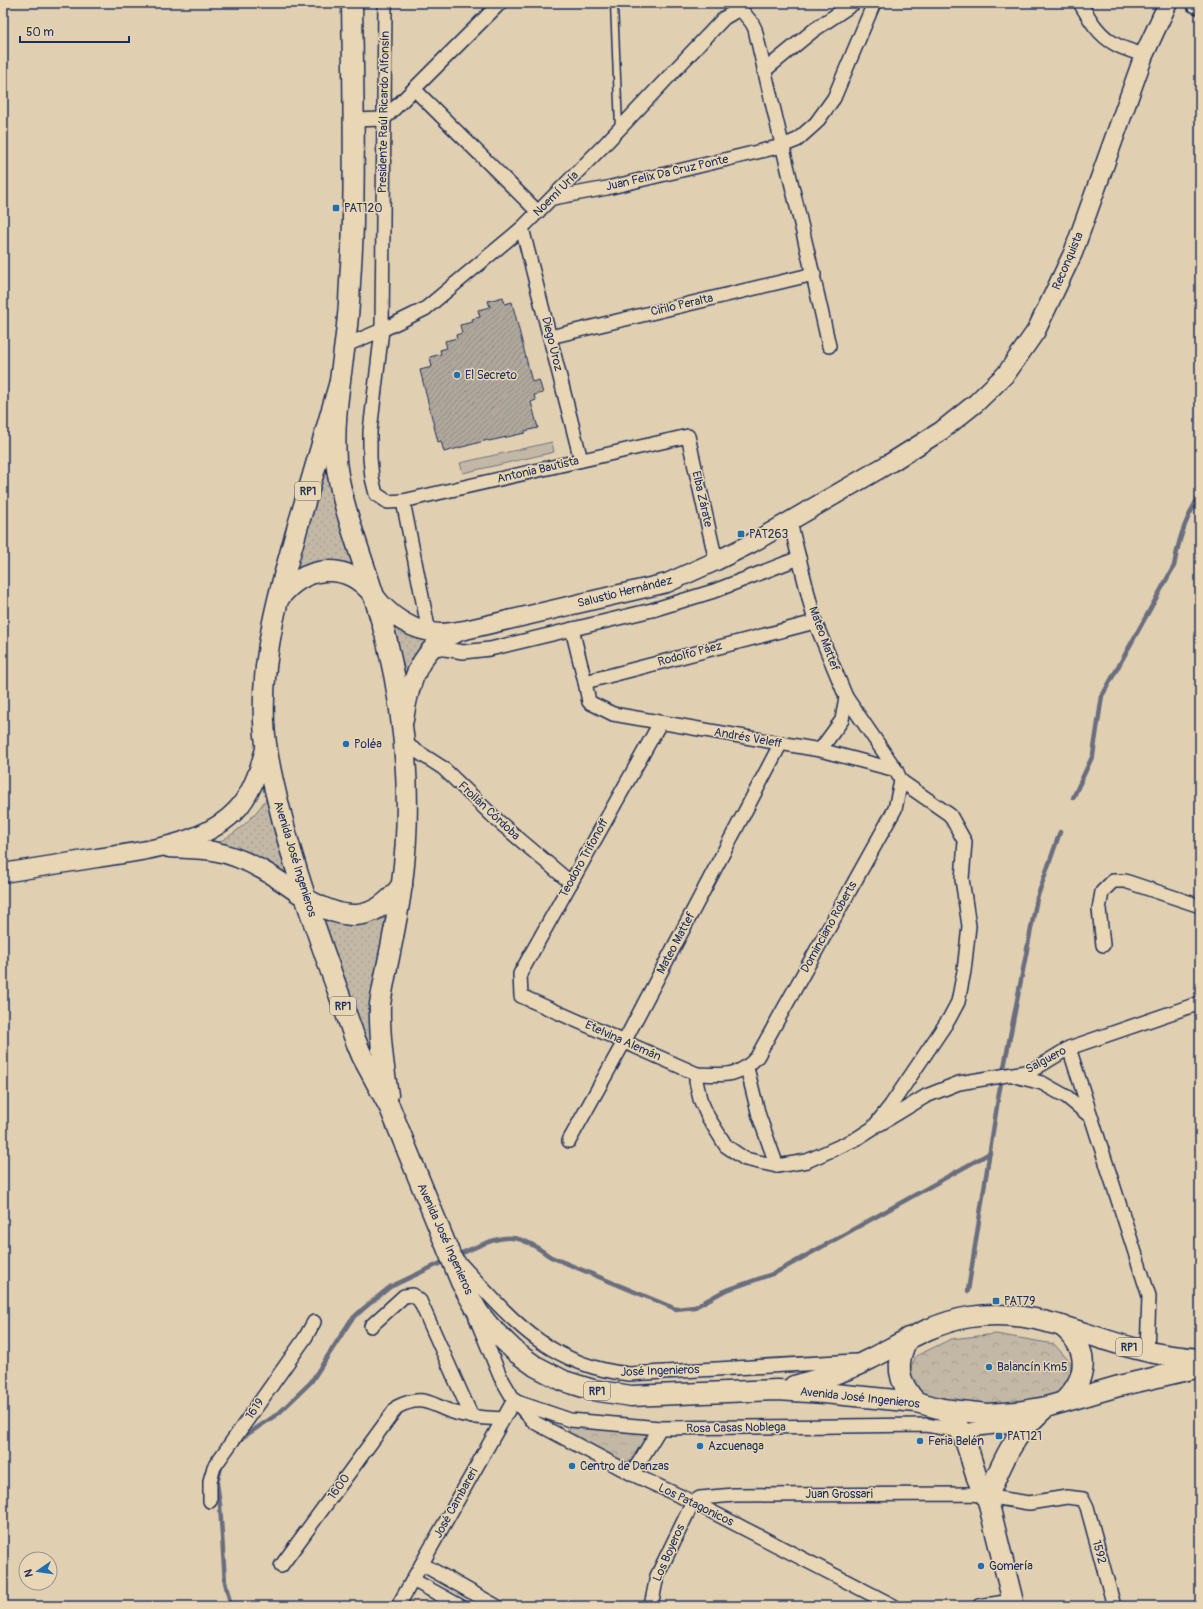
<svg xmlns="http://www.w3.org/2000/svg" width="1203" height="1609" font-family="Pangolin,sans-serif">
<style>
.grass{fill:url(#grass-dots);stroke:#6f7482}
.park{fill:url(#park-crowns);stroke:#6f7482}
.garden{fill:#c3b8a5;stroke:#6f7482}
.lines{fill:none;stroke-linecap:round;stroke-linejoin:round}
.stream{stroke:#696e7f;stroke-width:4.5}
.building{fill:url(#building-hatch);stroke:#1b2f5e}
.lane-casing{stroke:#1b2f5e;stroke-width:9}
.street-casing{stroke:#1b2f5e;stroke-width:16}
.secondary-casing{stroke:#1b2f5e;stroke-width:21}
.primary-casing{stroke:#1b2f5e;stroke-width:23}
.lane{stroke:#e9d6b4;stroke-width:6}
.street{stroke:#e9d6b4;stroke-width:13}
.secondary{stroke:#e9d6b4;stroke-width:18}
.primary{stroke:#e9d6b4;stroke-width:20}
.poi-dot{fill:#1f6fb2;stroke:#e9d6b4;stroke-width:1.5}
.labels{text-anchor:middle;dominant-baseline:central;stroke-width:3;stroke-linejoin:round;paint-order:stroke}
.shield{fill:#e9d6b4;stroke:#596178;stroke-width:1}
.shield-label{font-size:11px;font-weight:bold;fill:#1b2f5e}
.street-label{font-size:12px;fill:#1b2f5e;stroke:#e9d6b4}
.poi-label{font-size:12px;fill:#1b2f5e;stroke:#e9d6b4;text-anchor:start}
</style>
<defs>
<pattern id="grass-dots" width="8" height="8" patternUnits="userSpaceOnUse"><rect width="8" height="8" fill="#c3b8a5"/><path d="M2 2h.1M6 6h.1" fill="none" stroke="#a79e90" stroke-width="1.8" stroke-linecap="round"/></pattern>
<pattern id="park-crowns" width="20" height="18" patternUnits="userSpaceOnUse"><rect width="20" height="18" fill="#c3b8a5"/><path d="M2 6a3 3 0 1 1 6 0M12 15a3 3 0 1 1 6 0" fill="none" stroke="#a79e90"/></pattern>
<pattern id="building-hatch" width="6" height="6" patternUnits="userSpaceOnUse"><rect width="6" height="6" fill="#b0a89c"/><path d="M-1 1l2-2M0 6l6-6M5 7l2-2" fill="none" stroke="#8e8982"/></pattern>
</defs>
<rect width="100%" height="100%" fill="#e1cfb1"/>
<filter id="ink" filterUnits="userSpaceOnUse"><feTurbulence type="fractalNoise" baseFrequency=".025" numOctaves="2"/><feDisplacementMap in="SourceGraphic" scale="8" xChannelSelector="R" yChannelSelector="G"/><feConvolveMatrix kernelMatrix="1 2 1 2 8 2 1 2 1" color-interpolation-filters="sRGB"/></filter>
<g filter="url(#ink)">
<g class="grass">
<path d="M329,443L359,569L292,581Z"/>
<path d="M390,618L431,640L404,680Z"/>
<path d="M266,799L293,883L213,845C236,834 252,820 266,799Z"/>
<path d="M389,916L376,1069L322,919C346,927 367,927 389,916Z"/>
</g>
<g class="park">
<path d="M996,1334L1054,1344L1071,1363L1070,1381L1064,1393L1046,1402L958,1407L914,1393L908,1374L916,1356L951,1339Z"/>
<path d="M571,1427L644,1433L647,1436C641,1447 637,1463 622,1462L569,1434V1429Z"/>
</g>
<path class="garden" d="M552,442L554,452L463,473L460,463Z"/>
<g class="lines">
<g class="stream">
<path d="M1073,798L1093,755L1102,696L1174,566C1179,538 1185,520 1200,495"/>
<path d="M455,1256C470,1250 496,1236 512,1238C526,1239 539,1249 551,1257L676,1309L695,1307L724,1291L775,1273L990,1153"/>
<path d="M968,1291L999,1093L1037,898L1060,832"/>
<path d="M239,1440L279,1413L311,1382L351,1320L363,1309L390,1287L447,1260"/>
<path d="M222,1464L217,1483L220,1505L225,1582L231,1606"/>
</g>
</g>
<path class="building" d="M503,297L505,304L512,302L532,382L539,380L543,393L534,395L536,400L531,402L538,428L525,431V433L489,441L488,440L444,452L441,441L438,442L420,370L432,367L430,357L441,354L440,350L447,348L445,341L457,338L456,335L462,333L460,325L473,322L472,319L480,317L478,310L490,307L488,301Z"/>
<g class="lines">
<g class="lane-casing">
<path id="lane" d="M614,3L619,128"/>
</g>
<g class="street-casing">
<g id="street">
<path d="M385,3L382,330L370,431V458L372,478L376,494L388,502L403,501L688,436L716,561"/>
<path d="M1080,3C1089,18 1098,35 1115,44C1123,49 1135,52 1144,55"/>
<path d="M764,71L814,30L854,3"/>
<path d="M414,89L538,212"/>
<path d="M353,120L384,119L500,3"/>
<path d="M553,198L607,188L782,146L797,140L816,123L834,98L874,3"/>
<path d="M522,228L581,460"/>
<path d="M550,337L814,274"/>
<path d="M344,346L382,330L425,309L522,228L607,142L724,18L736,11H742L752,23L755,29C779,135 806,240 829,346"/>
<path d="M403,501L429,632"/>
<path d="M790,522L815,622L846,697L842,720L820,750"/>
<path d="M815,622L585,682L589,702L613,714L820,750L896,770L901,781"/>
<path d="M572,629L585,682"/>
<path d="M433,647L463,652L490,649L652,610L714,591L799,558"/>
<path d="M846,697L896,770"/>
<path d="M660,723L520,974L521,996L697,1074C723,1075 738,1078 757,1057L895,809L901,781"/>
<path d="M404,743L443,768L498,821L571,883"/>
<path d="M1103,945L1099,909L1102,892L1113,881H1125L1200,906"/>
<path d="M1069,1048L1149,1296L1147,1352"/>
<path d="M747,1068L759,1116L777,1166"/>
<path d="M697,1074L696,1081L700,1099L708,1117L726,1146L745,1159L777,1166L807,1161L856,1139L873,1128L891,1105L949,1019L958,1002L964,971L969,926L962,879L965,842L950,815L901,781"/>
<path d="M1015,1076L1042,1083L1067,1097L1091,1117"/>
<path d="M880,1124L926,1096L959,1083L1031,1071L1069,1048L1200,1003"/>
<path d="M569,1141L624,1042L781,743"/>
<path d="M456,1259C508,1315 546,1366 629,1374L855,1361"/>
<path d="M476,1318L500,1376L514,1400L534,1422L632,1474L693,1502L894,1606"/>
<path d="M371,1326L404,1296L413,1295L420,1301L472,1417"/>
<path d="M517,1402L570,1420L660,1428L926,1425L961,1431L1029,1423"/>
<path d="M632,1474L660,1428"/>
<path d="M210,1501V1481L214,1467L305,1338L314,1322"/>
<path d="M693,1502L700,1498L734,1495L973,1494L1029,1503L1067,1497L1083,1499L1087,1507L1114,1606"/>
<path d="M422,1564L496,1606"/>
<path d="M281,1566L397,1407C425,1393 431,1406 456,1413C472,1418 487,1418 503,1419"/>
<path d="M413,1580L460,1606"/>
<path d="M398,1606L514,1400"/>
<path d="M651,1606L657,1576L693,1502"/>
<path d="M979,1606L1012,1601"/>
</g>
</g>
<g class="secondary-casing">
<g id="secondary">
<path d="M1195,3L1200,5"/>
<path d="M374,595C390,616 413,632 440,633C448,633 457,631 465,630L667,583L716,561L752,543L890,463L941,431L976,403L1006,374L1036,331L1073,253L1144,55L1168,3"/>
<path d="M404,720C409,685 420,645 457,633"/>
<path d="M169,848C184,849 199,849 213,851C249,858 277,878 306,899"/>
<path d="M3,873C34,868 65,863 97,858C142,851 208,845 240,806C254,788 260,767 266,745"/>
</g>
</g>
<g class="primary-casing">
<g id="primary">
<path d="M352,3C353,74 355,146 353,217C353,245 350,274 349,303C346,355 332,408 336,460C338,484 345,507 352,529C364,568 379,606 388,646C406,723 412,804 402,883C397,924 387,963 380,1004C379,1034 383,1064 388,1095"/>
<path d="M339,385C326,430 313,476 299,522C280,588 261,653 264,722C265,750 272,779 279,806C298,885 328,962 355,1039L362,1056L390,1108L461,1282L478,1312L491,1328L517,1353L535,1366L564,1381L593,1390L631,1396L777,1390L824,1393L916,1402L942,1409L987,1414L1017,1412L1046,1407L1119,1386L1200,1367"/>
<path d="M279,598C304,566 345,560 372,593"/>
<path d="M306,899C345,921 373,924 402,885"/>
<path d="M1062,1326C1090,1349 1089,1377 1063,1402"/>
<path d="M908,1338C895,1363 897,1381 916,1402"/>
<path d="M794,1386C819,1379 845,1372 868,1360C902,1343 932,1323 970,1317C1032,1307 1080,1335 1137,1349C1158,1355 1179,1357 1200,1359"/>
<path d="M942,1409C949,1416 955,1421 960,1430C972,1451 972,1476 987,1497L1014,1606"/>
<path d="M987,1497C996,1479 1002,1461 1013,1444C1021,1430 1034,1418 1046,1407"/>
</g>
</g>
<use href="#lane" class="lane"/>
<use href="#street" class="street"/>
<use href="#secondary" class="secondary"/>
<use href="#primary" class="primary"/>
</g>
</g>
<g class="poi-dot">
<rect x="332" y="204" width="8" height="8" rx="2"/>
<circle cx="457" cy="375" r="4"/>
<rect x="737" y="530" width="8" height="8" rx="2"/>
<circle cx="346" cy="744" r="4"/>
<rect x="992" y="1297" width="8" height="8" rx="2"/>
<circle cx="989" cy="1367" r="4"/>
<rect x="995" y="1432" width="8" height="8" rx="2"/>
<circle cx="920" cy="1441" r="4"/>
<circle cx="700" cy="1446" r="4"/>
<circle cx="572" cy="1466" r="4"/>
<circle cx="981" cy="1566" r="4"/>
</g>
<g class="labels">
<g class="shield">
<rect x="295" y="482" width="26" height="18" rx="3"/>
<rect x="330" y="997" width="26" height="18" rx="3"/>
<rect x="1116" y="1338" width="26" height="18" rx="3"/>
<rect x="584" y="1382" width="26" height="18" rx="3"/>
</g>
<g class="shield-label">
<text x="308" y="491">RP1</text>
<text x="343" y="1006">RP1</text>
<text x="1129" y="1347">RP1</text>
<text x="597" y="1391">RP1</text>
</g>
<g class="street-label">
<text transform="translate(384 112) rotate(-89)">Presidente Raúl Ricardo Alfonsín</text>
<text transform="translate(667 173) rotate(-13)">Juan Felix Da Cruz Ponte</text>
<text transform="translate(556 194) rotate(-45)">Noemí Uría</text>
<text transform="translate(1068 261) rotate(-67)">Reconquista</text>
<text transform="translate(682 305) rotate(-13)">Cirilo Peralta</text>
<text transform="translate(552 344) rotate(76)">Diego Uroz</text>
<text transform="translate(538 470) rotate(-13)">Antonia Bautista</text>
<text transform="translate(702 499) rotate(77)">Elba Zárate</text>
<text transform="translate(625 592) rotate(-14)">Salustio Hernández</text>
<text transform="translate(824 639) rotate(70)">Mateo Mattef</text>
<text transform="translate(690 654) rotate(-15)">Rodolfo Páez</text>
<text transform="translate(748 738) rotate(10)">Andrés Veleff</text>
<text transform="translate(489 811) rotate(43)">Froilán Córdoba</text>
<text transform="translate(584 858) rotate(-61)">Teodoro Trifonoff</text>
<text transform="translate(295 859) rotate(73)">Avenida José Ingenieros</text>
<text transform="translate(829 927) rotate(-61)">Dominciano Roberts</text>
<text transform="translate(676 943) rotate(-62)">Mateo Mattef</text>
<text transform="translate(623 1041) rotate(24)">Etelvina Alemán</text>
<text transform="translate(1046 1060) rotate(-28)">Salguero</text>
<text transform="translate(445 1239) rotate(66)">Avenida José Ingenieros</text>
<text transform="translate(660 1371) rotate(-2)">José Ingenieros</text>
<text transform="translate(860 1398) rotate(6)">Avenida José Ingenieros</text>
<text transform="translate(255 1409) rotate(-55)">1619</text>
<text transform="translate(736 1428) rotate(-1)">Rosa Casas Noblega</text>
<text transform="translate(339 1487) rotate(-54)">1600</text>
<text x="839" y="1494">Juan Grossari</text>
<text transform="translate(456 1503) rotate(-61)">José Cambareri</text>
<text transform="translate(696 1505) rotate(26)">Los Patagonicos</text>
<text transform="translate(1099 1552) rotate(75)">1592</text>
<text transform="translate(669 1553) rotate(-66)">Los Boyeros</text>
</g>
<g class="poi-label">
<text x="344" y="208">PAT120</text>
<text x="465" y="375">El Secreto</text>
<text x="749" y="534">PAT263</text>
<text x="354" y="744">Poléa</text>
<text x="1004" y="1301">PAT79</text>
<text x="997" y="1367">Balancín Km5</text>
<text x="1007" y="1436">PAT121</text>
<text x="928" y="1441">Feria Belén</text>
<text x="708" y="1446">Azcuenaga</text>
<text x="580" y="1466">Centro de Danzas</text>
<text x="989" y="1566">Gomería</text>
</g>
</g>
<rect width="1203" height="1609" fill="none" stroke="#e9d6b4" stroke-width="16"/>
<rect x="8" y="8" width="1187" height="1593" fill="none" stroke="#1b2f5e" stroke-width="1.5" filter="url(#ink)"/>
<g transform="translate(38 1571) rotate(257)"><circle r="19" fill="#e9d6b4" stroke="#979392"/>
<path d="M0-3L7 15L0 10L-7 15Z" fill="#1f6fb2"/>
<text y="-6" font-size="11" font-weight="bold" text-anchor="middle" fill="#1b2f5e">N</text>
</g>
<path d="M20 36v6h109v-6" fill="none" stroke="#1b2f5e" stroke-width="2"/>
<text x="26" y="36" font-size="12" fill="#1b2f5e" stroke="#e9d6b4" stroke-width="3" paint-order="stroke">50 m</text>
</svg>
